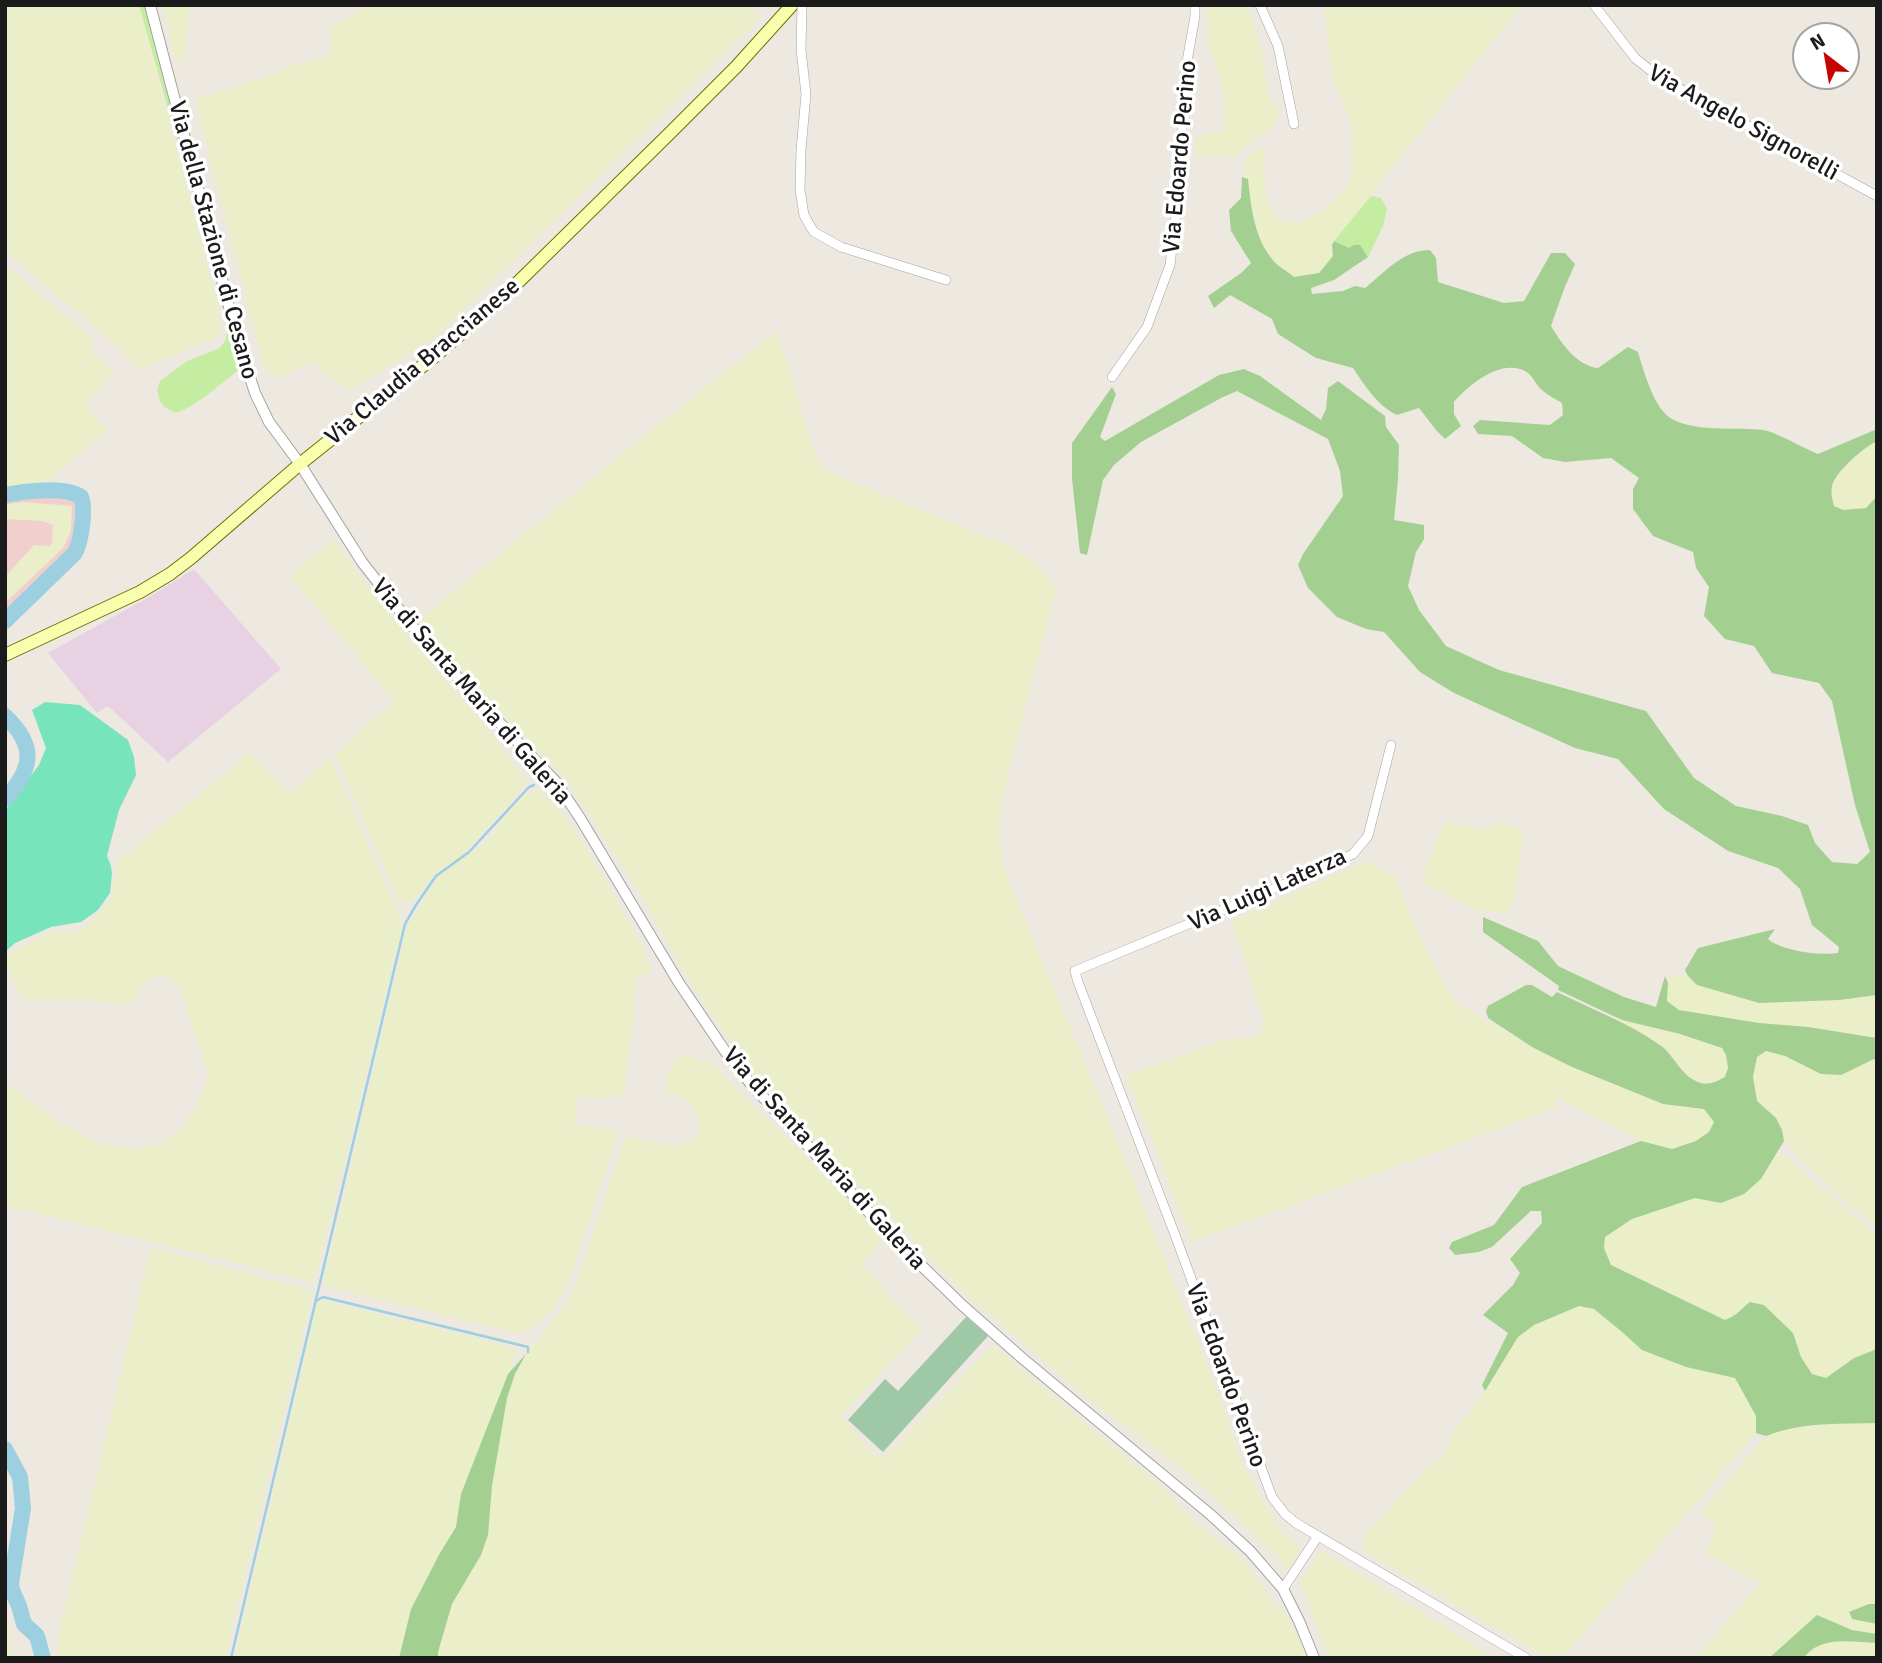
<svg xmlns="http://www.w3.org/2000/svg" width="1882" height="1663" font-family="Signika,sans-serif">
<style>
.commercial{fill:#f1cfcd}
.industrial{fill:#e7d1e3}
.farmland{fill:#ebefc9}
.grass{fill:#c5eda1}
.forest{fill:#a3d091}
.cemetery{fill:#9fc8a6}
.pitch{fill:#77e4bb}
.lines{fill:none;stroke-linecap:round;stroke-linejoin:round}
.stream{stroke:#9ccfdf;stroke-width:2.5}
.river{stroke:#9ccfdf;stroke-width:16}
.minor-casing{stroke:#a2a2a2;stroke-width:10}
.tertiary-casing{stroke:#a2a2a2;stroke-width:12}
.secondary-casing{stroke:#667400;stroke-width:14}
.minor{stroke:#fff;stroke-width:9}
.tertiary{stroke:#fff;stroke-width:10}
.secondary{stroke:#f8feae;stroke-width:12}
.labels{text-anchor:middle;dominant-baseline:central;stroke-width:7;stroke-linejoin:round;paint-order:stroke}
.street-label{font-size:24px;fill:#1b1b1b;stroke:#fff}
</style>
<rect width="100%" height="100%" fill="#eee9e0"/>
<path class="commercial" d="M21,495L79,500L77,531L68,552L5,615V498Z"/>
<path class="industrial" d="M194,569L281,669L168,762L108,706L97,713L48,653L151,596Z"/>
<g class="farmland">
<path d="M5,5H139L222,322L220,334L212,340L139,369L116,345L27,270L5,250Z"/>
<path d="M163,5H190L183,65L174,54Z"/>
<path d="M370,5H751L760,19L438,335L350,391L312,363L276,377L265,370L197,108L200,97L276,74L283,68L326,56L332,49L329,34L331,27Z"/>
<path d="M1207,5H1247L1264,58L1268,95L1278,109L1279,117L1274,126L1253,141L1232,159L1220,156H1195L1196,137L1226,129L1223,92L1208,39Z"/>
<path d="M1324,5H1522L1334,241L1332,245L1334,256L1319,273L1294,277L1272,260L1257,233L1244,165L1251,152L1260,148L1264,151L1263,172L1268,201L1273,214L1280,220L1291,223L1303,222L1322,210L1343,192L1353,175L1351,123L1332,74Z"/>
<path d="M5,265L95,341L89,351L114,372L86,404L87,408L108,429L50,479L40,483L5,488Z"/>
<path d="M777,331L813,448L822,469L1014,548L1041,568L1056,590L1001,802L1000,842L1004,869L1117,1140L1217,1390L1242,1463L1273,1518L1286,1536L1300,1547L1289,1570L1269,1548L1187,1472L1097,1406L970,1298L836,1161L747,1065L686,976L645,901L564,776L505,717L418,621L640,439Z"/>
<path d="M1877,441V496L1866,508L1843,510L1834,506L1831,493L1833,482L1854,456Z"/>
<path d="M22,502L72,506L71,531L63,548L5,603V577L34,545L50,546L52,543L53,525L43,521L5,519V505Z"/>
<path d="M332,539L379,602L500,744L527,782L504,811L461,856L433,876L415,899L399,903L336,755L394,700L290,576Z"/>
<path d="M250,753L289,793L330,758L397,910L402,928L314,1283L5,1205V1082L51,1117L93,1141L130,1149L160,1144L182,1128L203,1093L208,1075L181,991L169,976H156L146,981L136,997L125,1004L79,1000L29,1001L19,992L6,964L8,955L50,932L76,931L91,923L110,901L117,862Z"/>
<path d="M541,790L569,822L602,875L644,948L652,973L638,975L624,1096L597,1098L579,1096L574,1126L615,1129L617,1135L572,1274L555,1307L534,1327L526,1332L517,1333L328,1287L324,1280L408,925L438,877L490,839L510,809L530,791Z"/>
<path d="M1445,821L1484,830L1501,823L1523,830L1516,896L1507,913L1477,910L1420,882Z"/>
<path d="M1367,861L1395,876L1422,942L1455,1002L1532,1047L1572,1067L1663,1104L1704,1109L1714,1122L1709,1132L1696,1141L1672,1149L1641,1141L1555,1097L1557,1107L1192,1242L1126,1075L1233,1037L1247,1040L1261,1032L1264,1020L1232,921Z"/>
<path d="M1677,975L1688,976L1697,985L1839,1000L1877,995V1038L1808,1027L1759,1023L1679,1010L1667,1001L1668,983L1671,977Z"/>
<path d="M1622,1020L1680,1034L1722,1048L1726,1055L1728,1068L1725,1077L1712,1084L1701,1083L1692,1079L1662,1046L1620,1022Z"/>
<path d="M1766,1051L1785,1056L1821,1074L1877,1060V1229L1839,1196L1784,1141L1782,1130L1776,1118L1757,1101L1753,1077L1757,1057Z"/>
<path d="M688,1056L712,1064L885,1236L862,1266L922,1329L841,1416L870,1452L883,1459L993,1345L1104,1440L1161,1486L1200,1527L1244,1561L1270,1599L1288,1618L1309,1658H438V1652L452,1604L481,1555L488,1535L492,1486L507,1398L515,1374L526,1354L565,1306L576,1286L625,1136L672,1146L682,1145L695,1137L700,1126L697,1113L685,1099L664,1091L666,1077L677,1057Z"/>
<path d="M1779,1152L1788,1156L1796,1166L1826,1191L1877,1237V1349L1854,1358L1826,1378L1812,1374L1801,1357L1793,1333L1742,1308L1736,1316L1726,1320L1610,1265L1604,1248L1605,1237L1632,1219L1695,1198L1721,1203L1761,1179Z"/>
<path d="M151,1247L313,1291L225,1658H57L58,1638Z"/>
<path d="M325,1301L518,1349L461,1494L456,1527L440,1553L411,1609L399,1658H235L317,1304Z"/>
<path d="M1579,1306L1594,1309L1621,1331L1643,1350L1686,1367L1735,1378L1756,1416V1433L1566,1654L1546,1657L1363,1551V1538L1424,1471L1440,1460L1454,1432L1485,1391L1518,1337L1534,1325Z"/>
<path d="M1877,1423V1604H1869L1852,1619L1877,1624V1634L1852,1630L1817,1615L1769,1658H1694L1761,1583L1706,1554L1717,1527L1701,1511L1766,1436L1779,1431L1828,1424Z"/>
<path d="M1321,1551L1496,1658H1328L1300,1582Z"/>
<path d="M5,1608L10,1629L12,1658H5Z"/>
<path d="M1842,1641L1877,1643V1658H1804L1809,1651L1820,1644Z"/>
</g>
<g class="grass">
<path d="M139,5H145L240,369C219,384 201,404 176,413L164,407L160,401L157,390L160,381L187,361L220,348L225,341L227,333L225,316L201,226Z"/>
<path d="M1371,196L1381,198L1387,209L1383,226L1368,257L1365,251L1349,248L1334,241Z"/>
</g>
<g class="forest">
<path d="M1242,177L1248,179C1251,206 1254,237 1272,259C1277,266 1287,271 1294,277L1319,273L1333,256L1332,245L1334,241L1349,248L1354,245H1360L1368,257L1334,280L1311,288L1312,294L1343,291L1355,286L1365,288C1385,272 1403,250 1430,250L1436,258L1438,282L1504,303L1524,301L1551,253H1565L1575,264L1564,289L1551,326C1561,343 1577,366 1598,368L1628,347L1638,352C1644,372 1654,409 1672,419C1694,432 1737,427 1763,430C1776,432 1803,448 1818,454L1877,429V441C1863,448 1839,469 1833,483C1830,491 1832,498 1834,506L1843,510L1866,508L1877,496V995L1839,1000L1759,1003L1697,985L1688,976L1685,970L1698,948L1775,929L1768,939C1782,951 1819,956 1838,953L1839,947L1812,925L1800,889L1778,868L1728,851L1664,809L1618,759L1575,748L1454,693L1420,672L1384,632L1366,629L1337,617L1308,588L1298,565L1303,554L1343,496L1340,471L1328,439L1237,391L1221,398L1141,442L1114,465L1103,480L1087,555L1080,553L1072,479V443L1112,387L1116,394L1100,437L1105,441L1219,375L1244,369L1260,376L1321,420L1326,409L1328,388L1338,381L1385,416L1386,427L1399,445L1398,479L1394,520L1424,525V539L1416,552L1408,586L1419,610L1446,646L1499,670L1646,711L1694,778L1736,806L1782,816L1808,825L1815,843L1832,862L1857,864L1870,852L1855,805L1832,701L1819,683L1772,673L1754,646L1725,639L1704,616L1709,587L1696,568L1693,552L1653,536L1633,509V489L1639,478L1611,458L1565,462L1543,458L1512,436L1478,434L1473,426L1480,420L1550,425L1563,415L1562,403C1556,399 1549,396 1543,391C1536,386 1533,375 1525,371C1500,359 1470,384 1454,402V414L1461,426L1445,439L1436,430L1419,408L1397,415C1378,406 1365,386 1353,368L1316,358L1308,353L1278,334L1272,319L1230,295L1214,308L1208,296L1241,273L1251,263L1231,231L1229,210L1241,198Z"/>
<path d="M1483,917L1538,941L1558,966L1624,997L1656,1007L1665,976L1668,983L1667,1001L1679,1010L1759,1023L1808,1027L1877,1038V1060L1874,1059L1841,1075L1821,1074L1785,1056L1766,1051L1757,1057L1753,1077L1757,1101L1776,1118L1782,1130L1784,1141L1761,1179L1744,1194L1721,1203L1695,1198L1632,1219L1605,1237L1604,1248L1611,1265L1725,1320C1736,1316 1741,1309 1750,1302L1764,1305L1793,1333L1801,1357L1812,1374L1826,1378L1854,1358L1877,1349V1423C1840,1424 1800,1422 1766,1436L1756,1433V1416L1735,1378L1686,1367L1642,1350L1621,1331L1594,1309L1579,1306L1534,1325L1518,1337L1485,1391L1482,1385L1508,1333L1483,1315L1513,1285L1520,1273L1510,1259L1542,1223L1541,1211H1531L1492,1247L1479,1252L1455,1255L1449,1248L1452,1242L1494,1225L1522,1187L1641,1141L1672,1149L1696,1141L1709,1132L1714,1122L1704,1109L1663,1104L1572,1067L1532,1047L1488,1018L1486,1011L1488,1006L1526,985H1532L1552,997L1557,992C1591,1009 1629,1023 1660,1045C1673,1054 1680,1073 1694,1080C1705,1087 1714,1083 1725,1077L1728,1068L1726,1055L1722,1048L1680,1034L1622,1020L1558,990L1559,986L1483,932Z"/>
<path d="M526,1354L515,1374L507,1398L492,1486L488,1535L481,1555L452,1604L438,1652V1658H399L411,1609L440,1553L456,1527L461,1494L508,1374Z"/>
<path d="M1869,1604H1877V1624L1852,1619L1849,1612Z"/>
<path d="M1817,1615L1852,1630L1877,1634V1643C1852,1642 1820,1635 1804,1658H1769Z"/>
</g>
<path class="cemetery" d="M966,1317L988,1336L883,1452L848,1420L885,1379L898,1391Z"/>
<path class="pitch" d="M45,702L80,705L128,740L134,757L136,775L119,810L107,856L111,866L112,874L110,893L98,910L81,922L51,927L15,943L5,952V811L39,765L46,748L32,710Z"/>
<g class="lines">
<g class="stream">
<path d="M316,1301L323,1297L528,1347V1352"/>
<path d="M231,1658L405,924L416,905L436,876L469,852L529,787L534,785"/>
</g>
<g class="river">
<path d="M5,495C24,491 66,486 81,497C86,509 81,542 75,553L5,621"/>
<path d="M5,716C37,746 33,769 5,799"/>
<path d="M5,1449L20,1477L23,1508L11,1583L12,1590L19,1606L24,1624L37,1636L43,1658"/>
</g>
<g class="minor-casing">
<g id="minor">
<path d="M802,5L801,50L806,94L801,150L800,190L804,215L809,224L814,232L841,247L946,280"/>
<path d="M1260,5L1278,46L1294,124"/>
<path d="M1594,5L1635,58L1660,78L1877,196"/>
<path d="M1112,377L1147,327L1170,265L1182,165V90L1195,16V5"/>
<path d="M1391,745L1368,836L1353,854L1321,869L1075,971L1078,982L1175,1235L1272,1497L1285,1514L1296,1523L1526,1658"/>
<path d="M1283,1589L1318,1536"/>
</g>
</g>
<g class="tertiary-casing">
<path id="tertiary" d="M150,5L237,337L255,393L269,422L300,464L362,562L412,626L476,698L556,782L580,818L679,983L725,1051L751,1084L889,1234L962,1305L1022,1358L1211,1515L1250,1551L1283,1589L1299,1621L1314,1658"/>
</g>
<g class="secondary-casing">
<path id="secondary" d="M5,655L140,592L170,574L191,558L300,464L435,356L499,301L671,132L736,67L792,5"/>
</g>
<use href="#minor" class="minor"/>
<use href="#tertiary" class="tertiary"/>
<use href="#secondary" class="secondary"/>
</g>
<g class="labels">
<g class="street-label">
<text transform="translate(1744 122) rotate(29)">Via Angelo Signorelli</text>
<text transform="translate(1179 157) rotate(-85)">Via Edoardo Perino</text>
<text transform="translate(214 240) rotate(75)">Via della Stazione di Cesano</text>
<text transform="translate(422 361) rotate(-40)">Via Claudia Braccianese</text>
<text transform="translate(472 691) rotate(49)">Via di Santa Maria di Galeria</text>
<text transform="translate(1267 889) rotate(-24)">Via Luigi Laterza</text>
<text transform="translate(825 1158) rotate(48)">Via di Santa Maria di Galeria</text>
<text transform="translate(1227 1375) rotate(70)">Via Edoardo Perino</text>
</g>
</g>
<rect width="1882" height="1663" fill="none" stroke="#1b1b1b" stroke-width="14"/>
<g transform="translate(1826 56) rotate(329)"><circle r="33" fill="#ffffff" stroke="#a4a4a4" stroke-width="2"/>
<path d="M0-5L12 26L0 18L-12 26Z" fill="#c60300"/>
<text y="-10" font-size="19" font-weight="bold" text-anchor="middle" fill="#1b1b1b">N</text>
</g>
</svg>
